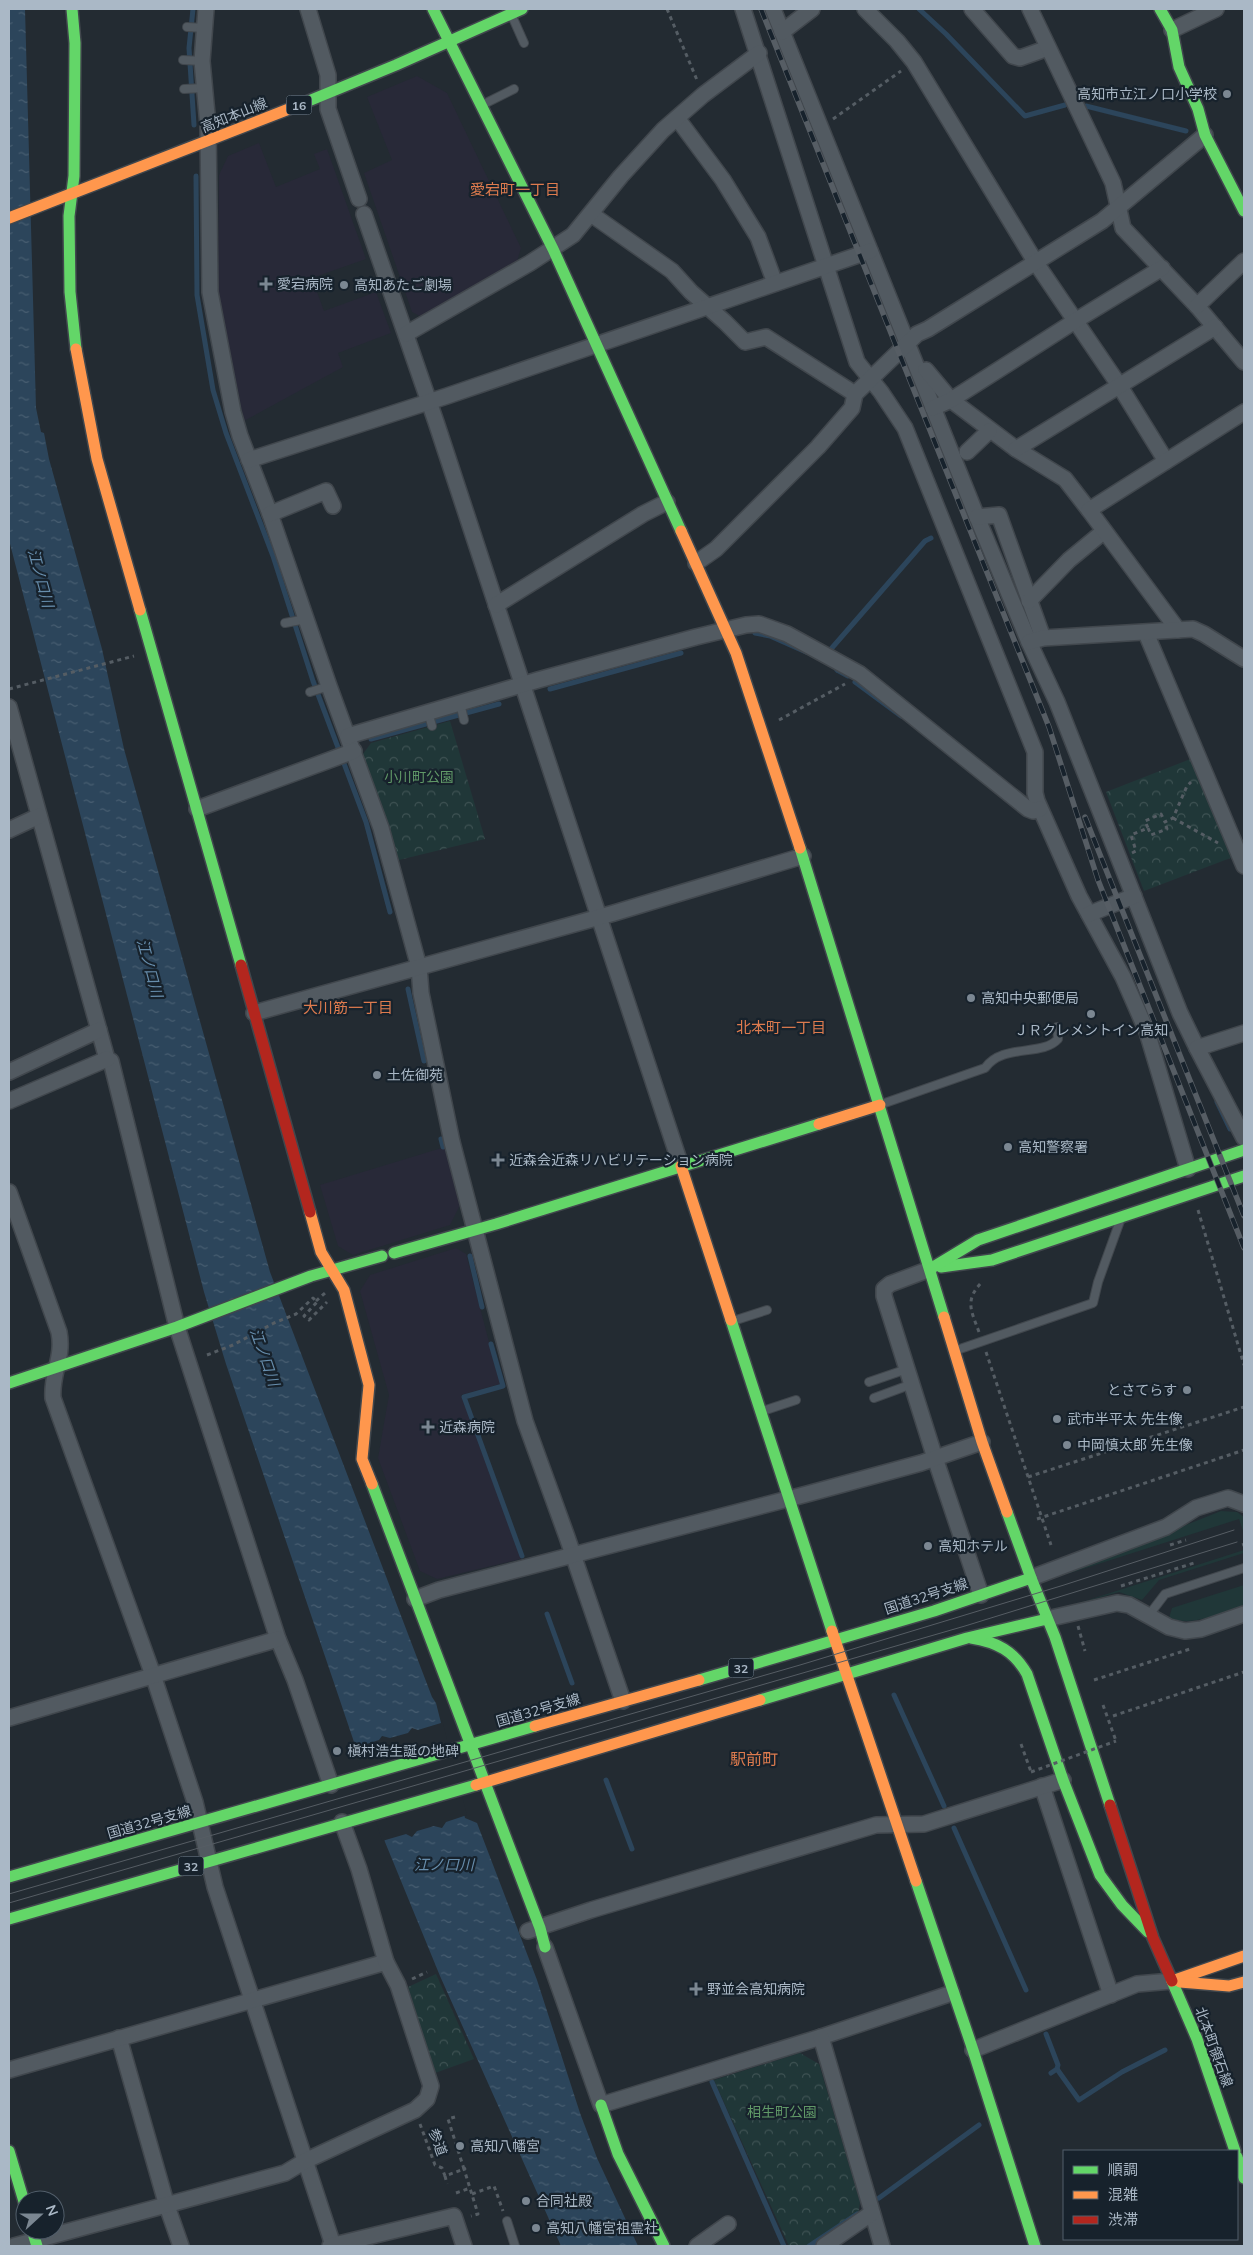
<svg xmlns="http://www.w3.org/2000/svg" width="1253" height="2255" font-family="Mulish,'Noto Sans JP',sans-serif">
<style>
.medical{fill:#282938}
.green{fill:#203738}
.forest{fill:url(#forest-crowns)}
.water{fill:url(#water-ripples)}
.pier{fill:#232b32}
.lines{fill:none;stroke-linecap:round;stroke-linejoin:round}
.stream{stroke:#2c455b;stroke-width:5}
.lane-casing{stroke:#41474d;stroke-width:10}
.street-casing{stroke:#41474d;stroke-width:18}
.fast-casing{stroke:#41474d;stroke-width:14}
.slow-casing{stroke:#41474d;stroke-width:14}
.jam-casing{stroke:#41474d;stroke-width:14}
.path{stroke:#555d64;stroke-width:3;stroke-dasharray:4 4;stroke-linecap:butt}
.lane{stroke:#525a61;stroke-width:8}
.street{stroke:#525a61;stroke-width:15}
.fast{stroke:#63d668;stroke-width:11}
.slow{stroke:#ff974d;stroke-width:11}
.jam{stroke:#b3261e;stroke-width:11}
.tram{stroke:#565d64;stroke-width:1}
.rail-casing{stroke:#565d64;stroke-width:5.5}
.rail{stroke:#17222c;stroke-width:4;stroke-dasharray:11;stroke-linecap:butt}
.path-bridge{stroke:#555d64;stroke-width:3;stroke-dasharray:4 4;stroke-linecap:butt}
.poi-dot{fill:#7b8792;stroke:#17222c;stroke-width:2}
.labels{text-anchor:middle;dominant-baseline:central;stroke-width:4.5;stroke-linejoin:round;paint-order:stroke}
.shield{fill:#17222c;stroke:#7e8b98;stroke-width:1}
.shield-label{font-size:12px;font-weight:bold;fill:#aab8c6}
.poi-label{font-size:14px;fill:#aab8c6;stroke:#17222c;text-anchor:start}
.street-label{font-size:14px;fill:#aab8c6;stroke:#17222c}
.park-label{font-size:14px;fill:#609867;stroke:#17222c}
.neighbourhood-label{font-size:15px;fill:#dd7b4e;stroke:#17222c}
.water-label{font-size:15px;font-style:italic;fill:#678ead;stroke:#17222c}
.quarter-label{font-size:16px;fill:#dd7b4e;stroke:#17222c}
</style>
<defs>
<pattern id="forest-crowns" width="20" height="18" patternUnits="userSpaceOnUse" patternTransform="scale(1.25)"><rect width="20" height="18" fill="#203738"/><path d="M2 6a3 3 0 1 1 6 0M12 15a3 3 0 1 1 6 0" fill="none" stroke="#3e5253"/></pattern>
<pattern id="water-ripples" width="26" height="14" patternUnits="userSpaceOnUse" patternTransform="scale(1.25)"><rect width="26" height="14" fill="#2c455b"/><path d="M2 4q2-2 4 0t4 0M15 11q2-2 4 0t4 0" fill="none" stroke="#485e71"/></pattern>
</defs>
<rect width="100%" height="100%" fill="#232b32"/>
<g class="medical">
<path d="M417,76L447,93L521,248L516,265L424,318L412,312L364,173L392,160L367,97Z"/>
<path d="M259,143L276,187L320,169L314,154L327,149L366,259L312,278L324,311L376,292L391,333L338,353L343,367L244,421L218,291L219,175L228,156Z"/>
<path d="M445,1147L460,1205L450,1225L353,1255L338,1246L320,1185Z"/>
<path d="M456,1248L466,1254L500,1384L461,1395L521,1559L437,1579L420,1571L378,1458L389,1395L360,1291L370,1275Z"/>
</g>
<g class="green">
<path d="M1221,1511L1237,1512L1244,1517V1534L1239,1519L1067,1574L1066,1573Z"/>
<path d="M1244,1550V1553L1159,1580L1142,1600L1119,1592L1076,1604Z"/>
<path d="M1244,1585V1605C1220,1613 1194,1627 1169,1618L1172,1608Z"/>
</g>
<g class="forest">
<path d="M450,721L485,839L399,860L363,754L371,743Z"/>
<path d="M1193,758L1233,857L1144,891L1106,792Z"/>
<path d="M436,1974L474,2059L435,2073L408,1987Z"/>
<path d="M800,2053L819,2064L860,2202L858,2215L805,2246H789L714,2080Z"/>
</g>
<path class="water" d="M9,9H25L36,408L41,432L44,433L49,459L102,649L124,749L270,1272L432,1697L436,1703L465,1818L477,1823L537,1980L580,2113L597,2158L638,2246H561L440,1976L385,1842L353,1739L226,1364L204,1292L9,540Z"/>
<path class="pier" d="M442,1720L467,1815L446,1822L442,1828L434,1826L417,1831L412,1837L406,1834L382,1841L354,1748L379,1740L382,1736L390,1738L408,1733L412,1728L418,1730L441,1723Z"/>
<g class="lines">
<g class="stream">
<path d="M193,9L189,48L194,125"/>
<path d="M919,9L946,34L1025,116L1065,105"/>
<path d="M1086,106L1186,131"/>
<path d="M196,176L197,295L213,390L226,433L273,556L313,681L366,822L390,912"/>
<path d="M755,633L770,636L806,652"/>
<path d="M831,649L925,541L931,538"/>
<path d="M837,670L848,676"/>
<path d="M855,682L901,716"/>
<path d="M550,689L681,653"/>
<path d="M371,739L499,704"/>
<path d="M408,989L424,1061"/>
<path d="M1217,1102L1230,1129"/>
<path d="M441,1139L443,1147"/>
<path d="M470,1256L482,1307"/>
<path d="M491,1344L503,1386L464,1397L522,1556"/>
<path d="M547,1614L572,1683"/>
<path d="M894,1695L944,1806"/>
<path d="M606,1780L632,1849"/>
<path d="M954,1828L1026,1990"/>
<path d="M1046,2034L1058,2065L1057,2069"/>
<path d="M1051,2073L1057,2069L1079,2100L1122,2072L1165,2050"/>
<path d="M712,2082L784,2246"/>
<path d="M879,2198L979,2125"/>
<path d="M809,2246L857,2214"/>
</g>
<g class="lane-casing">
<g id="lane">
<path d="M512,16L524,43"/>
<path d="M187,27L204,28"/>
<path d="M183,60L202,61"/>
<path d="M184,89L203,88"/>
<path d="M482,105L514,89"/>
<path d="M285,623L306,619"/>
<path d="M310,692L329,686"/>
<path d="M460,703L464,720"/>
<path d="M428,712L432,726"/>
<path d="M882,1104L985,1068C1003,1043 1042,1057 1058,1039L1057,1027"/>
<path d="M733,1321L767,1310"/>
<path d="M957,1350L1093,1303L1098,1282L1120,1221"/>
<path d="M869,1382L907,1369"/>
<path d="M874,1398L912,1384"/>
<path d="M760,1412L796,1400"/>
<path d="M1149,1615L1165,1594L1244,1568"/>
<path d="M507,2221L515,2246"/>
</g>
</g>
<g class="street-casing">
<g id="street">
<path d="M206,9L202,61L208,125L210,292L233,412L240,436L270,514L329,686L381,828L419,967L421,993L452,1142L525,1421L567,1537L623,1701"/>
<path d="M308,9L328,75V109L359,199"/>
<path d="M743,9L857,362L881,392L905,428L1035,752V793L1037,801L1079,896L1123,977L1137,1009L1147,1032L1188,1169"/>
<path d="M773,9L977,517L1029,642L1057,702L1180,1013L1197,1048"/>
<path d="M865,9L897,41L914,62L1036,263L1119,385L1166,461"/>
<path d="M972,9L1013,56L1020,58L1048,48"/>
<path d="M1030,9L1113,183L1123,228L1197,306L1244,362"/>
<path d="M1172,30L1216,9"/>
<path d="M782,32L812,9"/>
<path d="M677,118L723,180L758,237L775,283"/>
<path d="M364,214L436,422L681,1166"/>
<path d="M591,214L672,271L691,292L725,322L745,342L766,337L855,394"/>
<path d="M1197,306L1244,261"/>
<path d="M406,334L530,263L573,235L621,176L663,130L703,95L759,53"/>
<path d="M926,370L951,400L1016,449L1065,479L1089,510"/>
<path d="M933,408L951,400L1075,321L1162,268"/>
<path d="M1016,449L1215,327"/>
<path d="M967,452L989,431"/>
<path d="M249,460L447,396L870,251"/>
<path d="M270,514L326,491L333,506"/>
<path d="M977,517L999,515L1043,638"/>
<path d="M696,563L716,549L818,447L852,408L855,394L917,334L928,329L1102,221L1205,135"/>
<path d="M1029,601L1069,560L1103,532"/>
<path d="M496,605L643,514L667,502"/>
<path d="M1178,630L1089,510L1244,412"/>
<path d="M1146,633L1244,866"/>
<path d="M1029,642L1043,638L1193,629L1204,634L1244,659"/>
<path d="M9,707L107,1059L111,1061L177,1327L278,1639L295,1680L331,1785"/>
<path d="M348,736L538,680L696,637L746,625L759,624L787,634L860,674L1028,809L1033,811L1040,809"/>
<path d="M197,809L354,751"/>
<path d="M9,830L39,816"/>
<path d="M1089,914L1134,896"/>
<path d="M254,1013L614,913L803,856"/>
<path d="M1244,1033L1197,1048L1244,1138"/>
<path d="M9,1072L99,1030"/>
<path d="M9,1101L107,1059"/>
<path d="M9,1192L59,1332C64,1358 51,1373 53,1398L153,1675L195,1802L215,1887L333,2245"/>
<path d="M930,1269L890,1284L884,1289V1296L935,1458L981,1595"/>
<path d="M1031,1578L1166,1527L1196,1508L1228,1498L1244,1504"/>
<path d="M415,1599L439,1590L807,1494L921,1463L982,1442"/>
<path d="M1047,1619L1117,1603L1129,1605L1169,1627L1185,1631L1201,1629L1244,1614"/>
<path d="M9,1718L278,1639"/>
<path d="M1042,1786L1111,1995"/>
<path d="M528,1931L591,1910L876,1825L924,1824L1063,1780"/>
<path d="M545,1947L601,2105L821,2037L952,1993"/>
<path d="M821,2037L882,2246"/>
<path d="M119,2038L167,2206L181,2246"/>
<path d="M973,2050L1137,1984L1172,1981"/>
<path d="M9,2070L386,1962"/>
<path d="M14,2246L285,2173L305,2161L415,2110L427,2099L431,2086L398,1985L386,1962L359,1869L342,1822"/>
<path d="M330,2246L454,2216L464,2246"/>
<path d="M697,2246L728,2224"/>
<path d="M824,2246L872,2213"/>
</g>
</g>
<g class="fast-casing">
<g id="fast">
<path d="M72,9L75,43L74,176L69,216L70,292L76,349"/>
<path d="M433,9L553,249L681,531"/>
<path d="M1160,9L1172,30L1179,67L1198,109L1205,135L1244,211"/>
<path d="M294,107L396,65L522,9"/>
<path d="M140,610L241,965"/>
<path d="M800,848L944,1317"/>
<path d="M394,1253L496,1224L819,1124"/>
<path d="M941,1267L992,1260L1244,1176"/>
<path d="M930,1269L978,1240L1244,1150"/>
<path d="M731,1320L832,1631"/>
<path d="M9,1383L177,1327L311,1276L382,1256"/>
<path d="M372,1484L540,1928L545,1947"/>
<path d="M1007,1512L1031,1578"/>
<path d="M971,1638C997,1642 1014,1651 1027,1674L1063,1780L1100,1875L1122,1905L1148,1932"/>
<path d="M699,1680L934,1611L1031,1578L1055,1637L1110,1805"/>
<path d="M760,1700L967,1638L1047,1619"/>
<path d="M9,1877L535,1726"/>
<path d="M916,1881L973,2050L1035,2246"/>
<path d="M9,1919L476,1785"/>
<path d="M1172,1981L1197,2039L1235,2151"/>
<path d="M601,2105L618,2154L664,2246"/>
<path d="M9,2151L25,2205"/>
<path d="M1237,2157L1244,2178"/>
<path d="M32,2230L37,2246"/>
</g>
</g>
<g class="slow-casing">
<g id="slow">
<path d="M9,218L294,107"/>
<path d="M76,349L97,459L140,610"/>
<path d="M681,531L736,653L800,848"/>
<path d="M819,1124L880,1105"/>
<path d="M681,1166L731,1320"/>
<path d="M310,1212L321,1252L344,1290L369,1385L362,1459L372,1484"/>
<path d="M944,1317L982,1442L1007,1512"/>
<path d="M832,1631L916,1881"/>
<path d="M535,1726L699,1680"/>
<path d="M476,1785L760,1700"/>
<path d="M1172,1981L1244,1956"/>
<path d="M1180,1982L1229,1986L1244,1982"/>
</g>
</g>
<g class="jam-casing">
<g id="jam">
<path d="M241,965L310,1212"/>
<path d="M1110,1805L1153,1938L1172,1981"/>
</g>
</g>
<g class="path">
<path d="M667,9L697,80"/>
<path d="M833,119L901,71"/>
<path d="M9,689L134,656"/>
<path d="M779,720L845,684"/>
<path d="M1173,818L1218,843"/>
<path d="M1148,828L1151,835L1167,829L1165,822"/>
<path d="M1132,853L1136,851L1131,835L1148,828L1145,821L1161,814L1165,822L1173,818L1187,786L1191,782"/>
<path d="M1198,1210L1244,1365"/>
<path d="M316,1301L325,1293"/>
<path d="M979,1332C971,1310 964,1300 983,1281"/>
<path d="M986,1352L1051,1545"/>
<path d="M207,1355L233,1345L274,1323L296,1314L313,1298L317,1302L304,1316L309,1320L327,1302"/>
<path d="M1028,1477L1244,1407"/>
<path d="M1037,1519L1244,1450"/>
<path d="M1243,1543L1244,1546"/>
<path d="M1170,1545L1186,1540"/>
<path d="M1121,1586L1194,1563"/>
<path d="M1078,1626L1085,1651"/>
<path d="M1094,1680L1193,1648"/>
<path d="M1103,1705L1116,1741"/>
<path d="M1113,1716L1244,1672"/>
<path d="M1021,1744L1031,1772"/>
<path d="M412,1979L427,1972"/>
<path d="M420,2124L435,2165L442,2168L445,2176L464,2169L448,2119L455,2117"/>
<path d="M466,2168L464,2169L478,2214L471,2216"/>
<path d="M445,2176L447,2184"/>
<path d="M456,2193L470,2188"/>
<path d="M472,2194L494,2186L503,2211"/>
</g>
<use href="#lane" class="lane"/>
<use href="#street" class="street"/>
<use href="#fast" class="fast"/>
<use href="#slow" class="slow"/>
<use href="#jam" class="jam"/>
<g class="tram">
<path d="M9,1894L800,1665L1064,1585L1234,1530"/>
<path d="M9,1903L965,1626L1237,1542"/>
</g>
<g class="rail-casing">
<g id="rail">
<path d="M761,9L1049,727L1098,880L1244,1248"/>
<path d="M1085,817L1244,1216"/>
</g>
</g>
<use href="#rail" class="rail"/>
<path class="path-bridge" d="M1031,1772L1116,1741"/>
</g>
<g class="poi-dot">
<circle cx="1227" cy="94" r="5"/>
<path d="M263.5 276.5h5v5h5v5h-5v5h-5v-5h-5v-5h5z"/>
<circle cx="344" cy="285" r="5"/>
<circle cx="971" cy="998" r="5"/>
<circle cx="1091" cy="1014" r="5"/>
<circle cx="377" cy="1075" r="5"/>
<circle cx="1008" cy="1147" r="5"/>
<path d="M495.5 1152.5h5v5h5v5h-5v5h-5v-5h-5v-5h5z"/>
<circle cx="1187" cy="1390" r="5"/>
<circle cx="1057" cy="1419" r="5"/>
<path d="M425.5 1419.5h5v5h5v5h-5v5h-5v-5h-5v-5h5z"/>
<circle cx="1067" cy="1445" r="5"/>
<circle cx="928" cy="1546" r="5"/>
<circle cx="337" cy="1751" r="5"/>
<path d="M693.5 1981.5h5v5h5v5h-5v5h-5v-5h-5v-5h5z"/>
<circle cx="460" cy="2146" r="5"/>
<circle cx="526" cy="2201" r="5"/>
<circle cx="536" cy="2228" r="5"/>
</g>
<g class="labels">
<g class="shield">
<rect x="286.5" y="95.5" width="25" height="19" rx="4"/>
<rect x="728.5" y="1658.5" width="25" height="19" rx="4"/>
<rect x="178.5" y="1856.5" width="25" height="19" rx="4"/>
</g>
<g class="shield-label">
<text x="299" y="105">16</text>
<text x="741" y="1668">32</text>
<text x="191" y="1866">32</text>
</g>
<g class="poi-label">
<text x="1217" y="94" text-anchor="end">高知市立江ノ口小学校</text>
<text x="277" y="284">愛宕病院</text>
<text x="354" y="285">高知あたご劇場</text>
<text x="981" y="998">高知中央郵便局</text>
<text x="1091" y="1030" text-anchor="middle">ＪＲクレメントイン高知</text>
<text x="387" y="1075">土佐御苑</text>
<text x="1018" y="1147">高知警察署</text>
<text x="509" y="1160">近森会近森リハビリテーション病院</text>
<text x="1177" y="1390" text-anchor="end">とさてらす</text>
<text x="1067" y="1419">武市半平太 先生像</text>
<text x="439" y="1427">近森病院</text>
<text x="1077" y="1445">中岡慎太郎 先生像</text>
<text x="938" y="1546">高知ホテル</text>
<text x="347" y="1751">槇村浩生誕の地碑</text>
<text x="707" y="1989">野並会高知病院</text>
<text x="470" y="2146">高知八幡宮</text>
<text x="536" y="2201">合同社殿</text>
<text x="546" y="2228">高知八幡宮祖霊社</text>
</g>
<g class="street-label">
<text transform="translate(234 115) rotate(-22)">高知本山線</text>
<text transform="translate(926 1596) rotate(-18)">国道32号支線</text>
<text transform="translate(538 1710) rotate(-16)">国道32号支線</text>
<text transform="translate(149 1822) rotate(-16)">国道32号支線</text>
<text transform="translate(1214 2047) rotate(70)">北本町領石線</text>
<text transform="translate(438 2142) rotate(70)">参道</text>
</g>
<g class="park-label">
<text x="419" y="777">小川町公園</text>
<text x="782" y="2112">相生町公園</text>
</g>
<g class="neighbourhood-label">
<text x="515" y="189">愛宕町一丁目</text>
<text x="348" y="1007">大川筋一丁目</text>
<text x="781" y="1027">北本町一丁目</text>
</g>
<g class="water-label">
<text transform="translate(41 578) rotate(75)">江ノ口川</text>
<text transform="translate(150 968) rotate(75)">江ノ口川</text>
<text transform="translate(265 1357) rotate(71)">江ノ口川</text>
<text x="444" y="1864">江ノ口川</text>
</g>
<g class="quarter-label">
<text x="754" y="1759">駅前町</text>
</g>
</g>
<rect width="1253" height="2255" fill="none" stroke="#aab8c6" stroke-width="20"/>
<rect x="1063" y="2150" width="175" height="90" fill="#17222c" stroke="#525e6a"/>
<rect x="1073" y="2166" width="25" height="8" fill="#63d668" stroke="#525e6a"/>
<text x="1108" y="2175" font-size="15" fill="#aab8c6">順調</text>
<rect x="1073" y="2191" width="25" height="8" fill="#ff974d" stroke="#525e6a"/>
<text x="1108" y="2200" font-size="15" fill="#aab8c6">混雑</text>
<rect x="1073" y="2216" width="25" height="8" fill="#b3261e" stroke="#525e6a"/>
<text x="1108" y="2225" font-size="15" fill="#aab8c6">渋滞</text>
<g transform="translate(40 2215) rotate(69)"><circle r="24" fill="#17222c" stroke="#525e6a"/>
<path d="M0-4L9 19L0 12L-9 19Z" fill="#7b8792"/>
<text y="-8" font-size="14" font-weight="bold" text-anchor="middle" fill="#aab8c6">N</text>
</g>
</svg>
